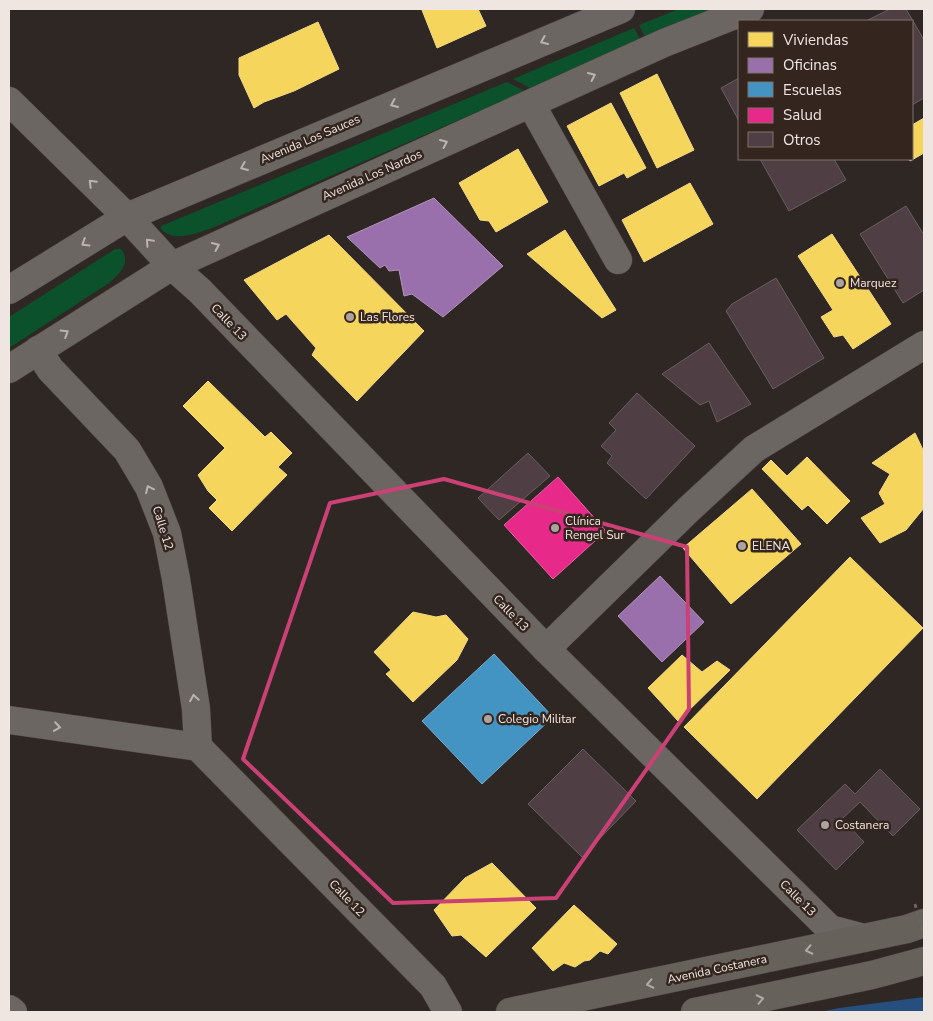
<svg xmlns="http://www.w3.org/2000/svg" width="933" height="1021" font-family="'Nunito Sans',sans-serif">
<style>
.green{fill:#0b512c}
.water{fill:#264e7f}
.homes{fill:#f6d55c;stroke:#f4da84}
.offices{fill:#9970ab;stroke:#b393bb}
.schools{fill:#4393c3;stroke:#77accc}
.health{fill:#e7298a;stroke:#e962a4}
.building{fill:#4f3f45;stroke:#676060}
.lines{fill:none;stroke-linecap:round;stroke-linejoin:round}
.minor-casing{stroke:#4a4440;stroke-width:29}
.tertiary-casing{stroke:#4a4440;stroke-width:29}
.secondary-casing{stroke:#4a4440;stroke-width:29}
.minor{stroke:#6c6663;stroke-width:28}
.tertiary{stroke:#6c6663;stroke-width:28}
.secondary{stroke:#67615b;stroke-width:28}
.path-bridge{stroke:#6a6461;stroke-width:3;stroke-dasharray:4 4;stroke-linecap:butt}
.oneway{stroke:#bbb3af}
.oneway2{stroke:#b2aaa5}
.marked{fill:none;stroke:#cb4176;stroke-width:4;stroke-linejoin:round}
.poi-dot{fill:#aca39f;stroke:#34261f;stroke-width:2}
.labels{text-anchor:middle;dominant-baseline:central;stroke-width:5;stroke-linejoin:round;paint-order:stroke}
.street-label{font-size:12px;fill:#efe6e1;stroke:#34261f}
.poi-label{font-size:12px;fill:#efe6e1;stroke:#34261f;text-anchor:start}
</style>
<rect width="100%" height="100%" fill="#2f2724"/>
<g class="green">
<path d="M679,9H713L645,37L639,25Z"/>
<path d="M634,28L640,39L530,88L513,79Z"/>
<path d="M507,82L525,91L212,228C197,233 174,243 161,229V226Z"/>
<path d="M115,249H121C132,263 119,274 109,283L9,348V317Z"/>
</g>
<path class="water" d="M924,997V1012H820L839,1008Z"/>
<g class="homes">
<path d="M425,9H478L486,26L437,48L422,10Z"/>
<path d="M318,22L339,69L294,91L264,102L254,108L239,75V58Z"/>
<path d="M657,74L694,150L657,168L620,93Z"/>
<path d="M611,103L646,168L627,178L624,173L599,186L567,126Z"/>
<path d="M924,118V153L910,161L909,159H912V125Z"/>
<path d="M518,149L548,202L496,232L489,221L480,220L459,183Z"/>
<path d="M690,183L713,224L644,262L622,220Z"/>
<path d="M565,230L616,310L602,318L527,254Z"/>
<path d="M832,234L891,324L853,349L843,335L834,337L821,317L833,310L798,256Z"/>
<path d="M329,235L424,331L357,401L312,355L316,348L286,314L277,320L244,280Z"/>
<path d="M208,381L265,437L271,432L292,453L278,467L287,475L232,531L209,508L217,500L208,491L198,475L225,448L183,406Z"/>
<path d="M915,433L924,452V508L906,530L880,543L861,518L885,504L879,493L890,474L872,463Z"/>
<path d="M807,457L850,501L827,524L808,505L802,510L762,469L771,460L787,476Z"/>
<path d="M752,489L801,544L731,604L683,548Z"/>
<path d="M850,557L923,628L757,799L684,727Z"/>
<path d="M413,612L436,617L446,615L468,639L457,660L413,702L386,674L391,670L374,652Z"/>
<path d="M682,655L702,672L717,661L730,670L678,721L648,688Z"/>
<path d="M492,863L536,908L486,957L461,935L452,936L434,910L465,878Z"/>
<path d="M574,905L617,944L608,954L600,951L590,960L584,961L575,967L564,963L553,971L532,948Z"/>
</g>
<g class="offices">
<path d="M434,198L503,266L443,317L412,294L404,296L399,270L389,271L385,265L380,268L347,237Z"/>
<path d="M660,576L704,622L662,662L618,616Z"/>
</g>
<path class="schools" d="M494,654L553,717L482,784L422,721Z"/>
<path class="health" d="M558,477L606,531L553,579L504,525Z"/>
<g class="building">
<path d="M890,9H906L924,40V98L912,105V21H866Z"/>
<path d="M739,78V121L721,88Z"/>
<path d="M760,159H834L846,180L789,211Z"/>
<path d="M906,206L924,235V290L903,303L860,234Z"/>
<path d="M776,278L824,358L773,389L726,311L732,304Z"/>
<path d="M709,343L751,404L717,422L709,401L700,405L662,374Z"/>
<path d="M637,393L695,446L646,499L607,463L612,456L601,446L616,430L609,423Z"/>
<path d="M528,453L550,476L499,520L478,498Z"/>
<path d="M583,749L636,801L582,857L528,804Z"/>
<path d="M880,769L920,809L893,836L860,802L842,819L864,842L836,870L797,830L845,784L855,794Z"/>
</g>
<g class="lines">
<g class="minor-casing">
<g id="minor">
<path d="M9,101L127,217"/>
<path d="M531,104L618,260"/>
<path d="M172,266L200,291L546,649L830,929L864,938"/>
<path d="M38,350L50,369L127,450L149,487L167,533L176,579L196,709L198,747"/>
<path d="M546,649L688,510L754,449L924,345"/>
<path d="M9,720L198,747L433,986L448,1012"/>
<path d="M9,1009L13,1012"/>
</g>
</g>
<g class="tertiary-casing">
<g id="tertiary">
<path d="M127,217L172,266"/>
<path d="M9,290L127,217L621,9"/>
<path d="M9,369L172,266L664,43L750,9"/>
</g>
</g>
<g class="secondary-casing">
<g id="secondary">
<path d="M510,1012L907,929L924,923"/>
<path d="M695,1012L872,975L924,961"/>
</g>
</g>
<use href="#minor" class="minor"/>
<use href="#tertiary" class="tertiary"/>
<use href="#secondary" class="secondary"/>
<path class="path-bridge" d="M915,904L924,937"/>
</g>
<defs><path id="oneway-chevron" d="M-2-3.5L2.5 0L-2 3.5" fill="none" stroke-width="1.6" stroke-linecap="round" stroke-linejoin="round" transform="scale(1.25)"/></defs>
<g class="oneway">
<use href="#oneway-chevron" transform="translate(544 41) rotate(157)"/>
<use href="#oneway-chevron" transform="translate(592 76) rotate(-25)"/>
<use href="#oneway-chevron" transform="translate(394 104) rotate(157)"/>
<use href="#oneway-chevron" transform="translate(444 143) rotate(-24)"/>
<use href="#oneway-chevron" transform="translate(244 167) rotate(157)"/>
<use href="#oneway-chevron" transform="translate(92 183) rotate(-135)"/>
<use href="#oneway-chevron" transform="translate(149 242) rotate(-133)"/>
<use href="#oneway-chevron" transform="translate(85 243) rotate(148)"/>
<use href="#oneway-chevron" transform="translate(216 246) rotate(-24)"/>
<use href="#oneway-chevron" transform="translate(65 333) rotate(-32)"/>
<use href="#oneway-chevron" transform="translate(149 489) rotate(-115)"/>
<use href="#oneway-chevron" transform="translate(194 698) rotate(-99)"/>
<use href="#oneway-chevron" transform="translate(57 727) rotate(8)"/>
</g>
<g class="oneway2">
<use href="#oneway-chevron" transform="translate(809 950) rotate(168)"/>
<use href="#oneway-chevron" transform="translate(650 984) rotate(168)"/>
<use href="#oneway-chevron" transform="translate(760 999) rotate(-12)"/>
</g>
<path class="marked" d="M444,479L687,547L689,709L556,898L393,903L243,759L330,503Z"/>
<g class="poi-dot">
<circle cx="840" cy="283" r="5"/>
<circle cx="350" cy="317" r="5"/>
<circle cx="555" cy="528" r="5"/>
<circle cx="742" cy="546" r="5"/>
<circle cx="488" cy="719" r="5"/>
<circle cx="825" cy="825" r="5"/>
</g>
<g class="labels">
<g class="street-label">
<text transform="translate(310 139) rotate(-23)">Avenida Los Sauces</text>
<text transform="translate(372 175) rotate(-24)">Avenida Los Nardos</text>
<text transform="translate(229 322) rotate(46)">Calle 13</text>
<text transform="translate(163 528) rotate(73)">Calle 12</text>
<text transform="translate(511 613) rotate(46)">Calle 13</text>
<text transform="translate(347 898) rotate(46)">Calle 12</text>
<text transform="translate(798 898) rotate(45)">Calle 13</text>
<text transform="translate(717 969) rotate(-12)">Avenida Costanera</text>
</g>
<g class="poi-label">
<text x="850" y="283">Marquez</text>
<text x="360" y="317">Las Flores</text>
<text x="565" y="521">Clínica<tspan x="565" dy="14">Rengel Sur</tspan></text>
<text x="752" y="546">ELENA</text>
<text x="498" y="719">Colegio Militar</text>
<text x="835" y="825">Costanera</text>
</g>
</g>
<rect width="933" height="1021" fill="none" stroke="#efe6e1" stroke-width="20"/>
<rect x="738" y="20" width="175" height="140" fill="#34261f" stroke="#7f736d"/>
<rect x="748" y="32" width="25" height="15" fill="#f6d55c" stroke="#7f736d"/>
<text x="783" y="45" font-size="15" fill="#efe6e1">Viviendas</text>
<rect x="748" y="58" width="25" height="15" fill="#9970ab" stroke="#7f736d"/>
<text x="783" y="70" font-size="15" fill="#efe6e1">Oficinas</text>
<rect x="748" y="82" width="25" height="15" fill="#4393c3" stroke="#7f736d"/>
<text x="783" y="95" font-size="15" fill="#efe6e1">Escuelas</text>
<rect x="748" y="108" width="25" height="15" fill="#e7298a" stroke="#7f736d"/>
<text x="783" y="120" font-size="15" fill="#efe6e1">Salud</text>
<rect x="748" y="132" width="25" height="15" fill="#4f3f45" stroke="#7f736d"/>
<text x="783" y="145" font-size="15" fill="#efe6e1">Otros</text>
</svg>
